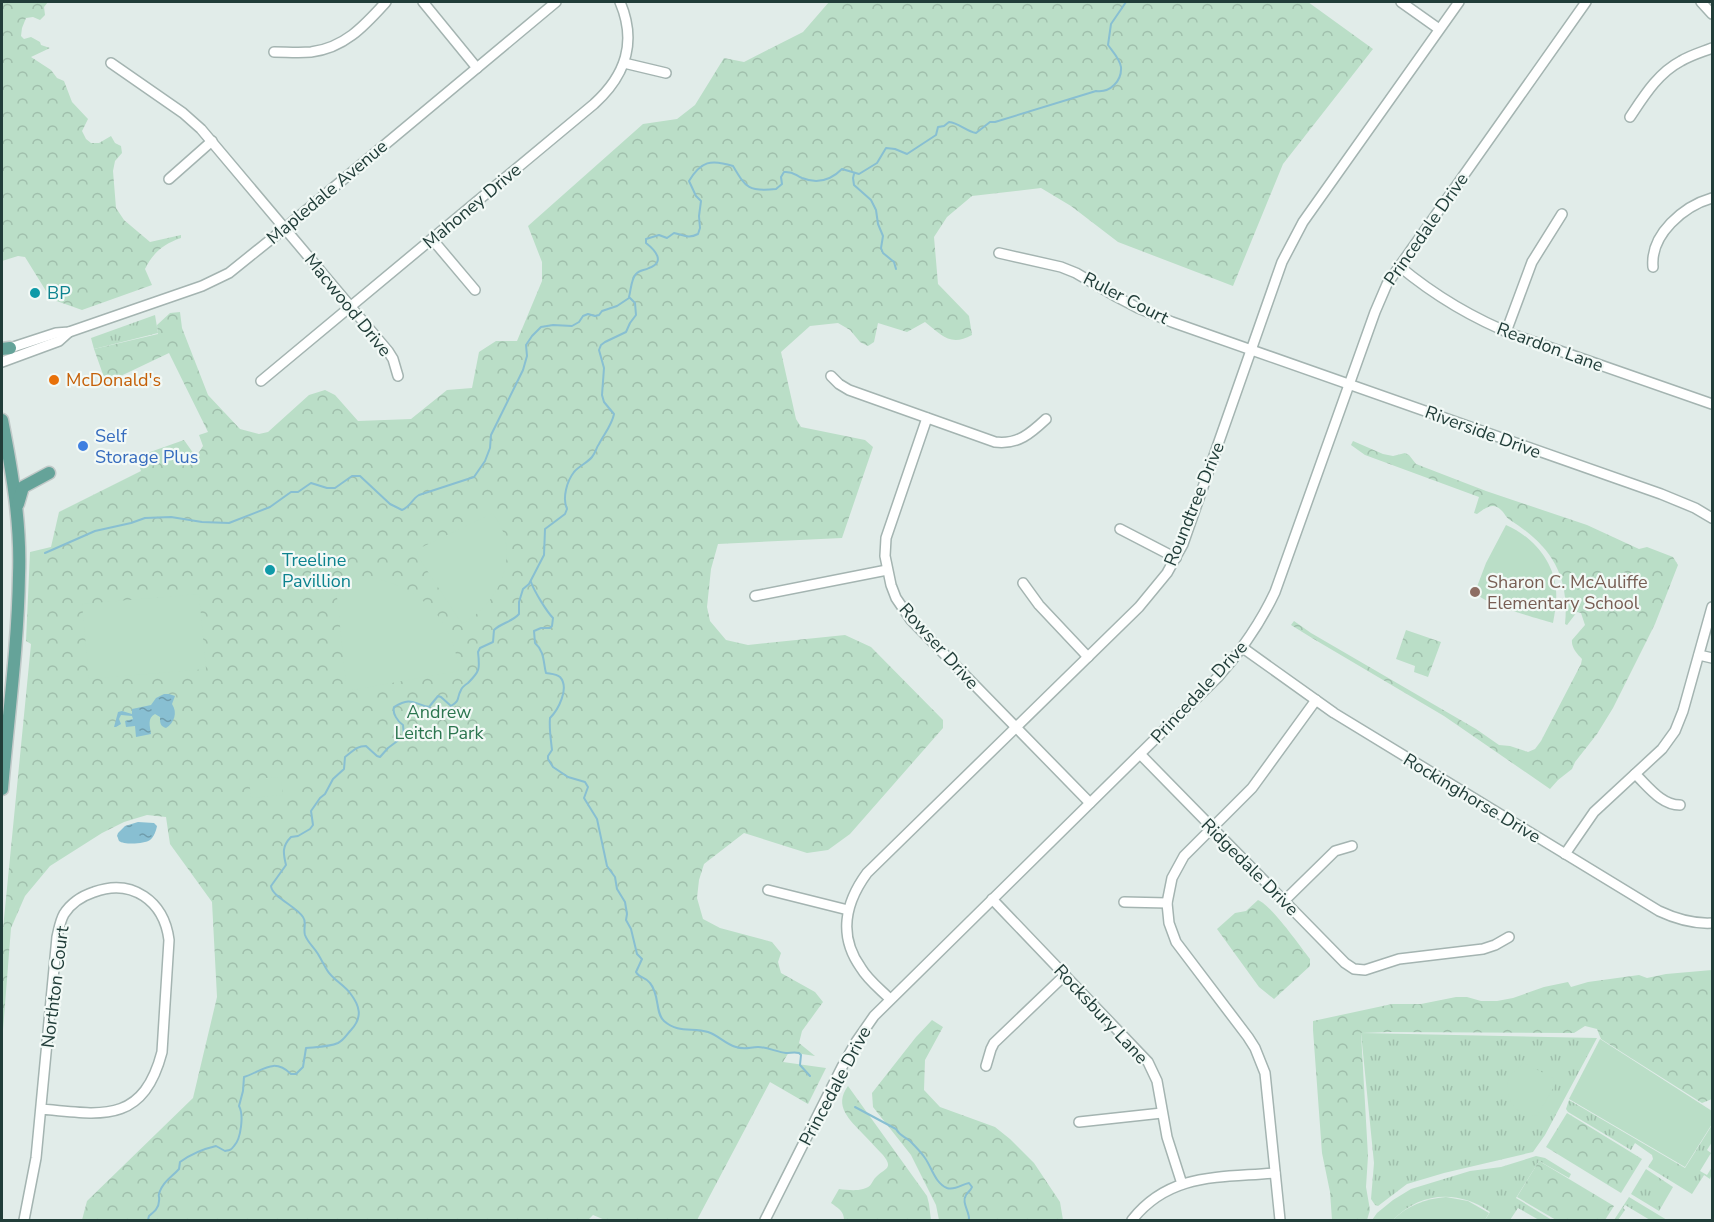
<svg xmlns="http://www.w3.org/2000/svg" width="1714" height="1222" font-family="'Nunito Sans',sans-serif">
<style>
.grass{fill:url(#grass-tufts)}
.forest{fill:url(#forest-crowns)}
.garden{fill:#badec7}
.water{fill:url(#water-ripples)}
.lines{fill:none;stroke-linecap:round;stroke-linejoin:round}
.stream{stroke:#88bfd2;stroke-width:2}
.minor-casing{stroke:#a4b4b1;stroke-width:12}
.major-casing{stroke:#c1c9c8;stroke-width:15}
.minor{stroke:#fff;stroke-width:9}
.major{stroke:#65a399;stroke-width:12}
.culture-dot{fill:#0f9aa8;stroke:#f2f9f6;stroke-width:2}
.food-dot{fill:#e8710a;stroke:#f2f9f6;stroke-width:2}
.shop-dot{fill:#3f7fe0;stroke:#f2f9f6;stroke-width:2}
.education-dot{fill:#8d6e63;stroke:#f2f9f6;stroke-width:2}
.labels{text-anchor:middle;dominant-baseline:central;stroke-width:4.5;stroke-linejoin:round;paint-order:stroke}
.street-label{font-size:18px;fill:#213d39;stroke:#f2f9f6}
.culture-label{font-size:18px;fill:#0d838f;stroke:#f2f9f6;text-anchor:start}
.food-label{font-size:18px;fill:#c56008;stroke:#f2f9f6;text-anchor:start}
.shop-label{font-size:18px;fill:#366cbe;stroke:#f2f9f6;text-anchor:start}
.education-label{font-size:18px;fill:#785e54;stroke:#f2f9f6;text-anchor:start}
.park-label{font-size:18px;fill:#2b754f;stroke:#f2f9f6}
</style>
<defs>
<pattern id="grass-tufts" width="24" height="20" patternUnits="userSpaceOnUse" patternTransform="scale(1.5)"><rect width="24" height="20" fill="#badec7"/><path d="M3 7l-1-3M5 7V3M7 7l1-3M15 17l-1-3M17 17v-4M19 17l1-3" fill="none" stroke="#a0bfac"/></pattern>
<pattern id="forest-crowns" width="20" height="18" patternUnits="userSpaceOnUse" patternTransform="scale(1.5)"><rect width="20" height="18" fill="#badec7"/><path d="M2 6a3 3 0 1 1 6 0M12 15a3 3 0 1 1 6 0" fill="none" stroke="#a0bfac"/></pattern>
<pattern id="water-ripples" width="26" height="14" patternUnits="userSpaceOnUse" patternTransform="scale(1.5)"><rect width="26" height="14" fill="#88bfd2"/><path d="M2 4q2-2 4 0t4 0M15 11q2-2 4 0t4 0" fill="none" stroke="#6f9cab"/></pattern>
</defs>
<rect width="100%" height="100%" fill="#e1ece9"/>
<g class="grass">
<path d="M155,315L158,333L94,349L91,338Z"/>
<path d="M1361,1033L1597,1038L1545,1135L1533,1152L1444,1173L1407,1184L1378,1206L1375,1205L1371,1199L1374,1163Z"/>
<path d="M1569,1100L1685,1168L1712,1125V1142L1707,1150L1711,1153L1700,1171L1707,1175L1712,1167V1173L1710,1179L1704,1175L1692,1194L1648,1167L1653,1159L1652,1155L1635,1143L1631,1150L1568,1112L1566,1109Z"/>
<path d="M1536,1156L1545,1158L1571,1174L1569,1178L1539,1161L1516,1198L1552,1220H1539L1518,1208L1510,1220H1485L1490,1212C1459,1189 1419,1192 1393,1220H1372L1377,1213L1393,1200L1411,1189L1470,1171L1501,1167Z"/>
<path d="M1646,1169L1673,1187L1659,1211L1631,1194Z"/>
<path d="M1629,1197L1667,1220H1650L1625,1205L1623,1208L1625,1210L1618,1220H1614Z"/>
</g>
<g class="forest">
<path d="M2,2H48L44,7L45,15L40,20L33,17L26,18L22,28L21,36L24,39L31,37L40,42L41,45L50,48L31,57L51,70L57,78L64,81L72,102L88,119L82,131L86,139L91,143H99L111,136L115,143L121,146L122,153L115,161L113,171L116,208L124,220L150,242L181,235V238C163,244 153,253 145,269L152,285L82,310L51,299L25,257L18,256L2,261Z"/>
<path d="M829,2H1308L1373,49L1283,164L1233,286L1118,242L1071,206L1041,188L972,196L947,217L934,237L938,284L969,316L972,335C950,347 942,335 925,322L907,332L878,323L874,342L868,346L860,342L850,330L838,323L810,326L781,352L796,419L801,427L865,440L873,447L842,538L718,544L711,569L707,607L710,621L726,640L748,645L845,635L871,647L943,720V728L850,834L828,850L807,853L744,833L704,864L699,880L697,898L703,919L720,928L772,942L781,953L778,962L781,973L815,992L823,1002L802,1031L799,1043L815,1056L789,1052L783,1062L826,1068L808,1104L770,1082L697,1220H605L593,1215L588,1220H82L87,1201L193,1098L217,997L212,902L170,844L166,817L147,815L124,822L102,833L50,866L25,896L11,928L2,1043V939L31,644L26,641L30,552L51,547L59,512L141,471L136,457L184,440L196,457L203,446L199,435L208,432L169,353L106,383L94,349L158,334L157,325L170,313L180,312L182,328L208,395L240,429L259,434L268,432L309,395L325,390L335,395L358,421L411,419L447,390L472,388L479,352L496,341H517L542,281V262L528,226L643,124L677,119L695,105L724,58L744,62L803,32Z"/>
<path d="M1353,441L1383,454L1393,456L1405,453L1409,455L1416,464L1486,491L1587,525L1639,549L1647,547L1673,557L1678,565L1655,624L1613,708L1597,734L1575,762L1572,769L1558,780L1550,789L1444,716L1312,638L1291,625L1294,621L1311,633L1476,729L1499,745L1510,746L1528,752L1535,749L1541,741L1581,664L1582,659C1577,654 1571,647 1572,640L1585,625L1581,613L1577,612L1567,625L1565,624C1570,575 1550,545 1510,520C1505,517 1505,513 1501,510C1493,501 1484,509 1477,514L1474,513L1479,497L1365,455L1351,445Z"/>
<path d="M1406,630L1441,642L1428,677L1414,672L1415,666L1396,659Z"/>
<path d="M1258,900C1272,906 1299,945 1310,959V966L1274,999L1259,987L1217,929L1235,913L1246,911Z"/>
<path d="M1712,970V1099L1702,1103L1601,1039L1597,1029L1585,1026L1574,1033L1388,1032L1361,1033L1368,1156L1366,1187L1370,1210L1367,1220H1332L1330,1192L1322,1153L1313,1030V1021L1392,1004H1421L1456,997H1467L1481,1001H1497L1513,998L1544,987L1568,982L1571,987L1588,982L1639,975L1647,978L1666,974Z"/>
<path d="M932,1020L943,1027L925,1060L924,1090L940,1107L995,1127L1010,1139L1034,1163L1060,1202L1063,1220H939L936,1205L911,1155L873,1107L872,1093L916,1037Z"/>
<path d="M848,1086L927,1196L929,1204L931,1220H844C844,1211 838,1208 831,1203L839,1189C847,1190 856,1191 863,1189C872,1187 871,1182 876,1177C885,1168 894,1169 883,1155C876,1148 870,1141 863,1134C850,1120 833,1106 848,1086Z"/>
<path d="M1567,1113L1642,1159L1621,1193L1546,1147Z"/>
<path d="M1539,1161L1614,1206L1605,1220H1556L1517,1197Z"/>
</g>
<g class="garden">
<path d="M493,513C498,521 503,529 505,538C513,573 492,607 462,624L417,555L418,549Z"/>
<path d="M1506,525C1532,536 1554,561 1556,590C1557,601 1555,612 1553,623C1537,618 1482,604 1475,592L1486,563Z"/>
<path d="M350,575C409,579 452,610 459,671L352,690L346,685L335,577Z"/>
<path d="M199,594L206,669L89,679L82,604Z"/>
<path d="M281,777L283,795L251,798L249,779Z"/>
<path d="M1600,1039L1712,1111V1124L1685,1167L1569,1099Z"/>
<path d="M1524,1063L1553,1078L1555,1085L1537,1116C1531,1115 1524,1114 1519,1111C1509,1104 1504,1087 1510,1076C1514,1071 1519,1067 1524,1063Z"/>
<path d="M1446,1197L1468,1201L1489,1213L1485,1220H1393C1408,1205 1425,1199 1446,1197Z"/>
</g>
<g class="water">
<path d="M164,694H169L175,696L172,704C178,713 174,723 166,728C160,726 160,723 160,717L155,714C147,718 150,726 151,734L136,737L135,726L126,727L125,721L133,719L132,716L121,715L119,719L121,724L116,727H114L118,712L122,711L132,714V709L151,705L156,698Z"/>
<path d="M138,822L154,823L157,826C156,831 154,837 150,840C145,844 124,845 119,841C118,839 118,837 117,836L118,833L125,826Z"/>
</g>
<g class="lines">
<g class="stream">
<path d="M854,174L853,178L854,185L871,200L876,210L878,224L883,236L881,248L883,253L894,262L896,269"/>
<path d="M45,553L95,531L131,523L145,518L171,517L202,522L229,523L270,507L291,492H298L311,483L327,488H335L352,476H360L390,504L402,510C410,507 412,499 419,495L474,477L485,461L490,448L491,435L523,370L527,356L526,345L532,336L541,327L553,325L572,326L579,322L583,316L588,314L595,316L599,315L602,311L617,306L629,298"/>
<path d="M531,582C534,591 547,612 553,618L552,626L550,628H541L534,631L535,643C545,652 543,662 546,673C551,674 556,674 560,677C570,688 558,710 550,718C549,729 551,740 552,750L548,756V759L553,767L568,777L585,782L588,787L584,798L597,819L607,866L615,877L617,889L625,902L627,914L626,920L631,929L637,954L642,959L636,972C639,978 646,977 650,983C660,995 655,1013 664,1021C679,1034 692,1027 708,1032C718,1035 725,1044 736,1047C745,1050 750,1047 758,1047C767,1047 777,1052 786,1053C791,1053 794,1052 799,1053L801,1055L800,1065L810,1076"/>
<path d="M855,1107L896,1129C900,1136 904,1136 910,1141C915,1146 921,1152 925,1158C932,1168 935,1183 947,1188C955,1191 962,1184 969,1183L972,1187C971,1190 968,1192 966,1195C961,1203 970,1212 969,1220"/>
<path d="M148,1220L149,1216C154,1212 159,1208 159,1201C160,1194 157,1198 160,1191C164,1180 172,1177 179,1169L180,1162C191,1154 203,1149 216,1146L225,1151C230,1150 231,1150 234,1146C241,1139 244,1115 239,1106L243,1091L244,1077C263,1071 273,1057 291,1074H296L303,1067L306,1048C316,1047 329,1047 338,1043C344,1040 347,1034 351,1030C363,1017 360,1006 350,993C343,984 332,979 327,970C324,965 321,959 318,954C314,947 308,943 305,935C303,929 307,922 303,917C296,906 272,897 271,886L286,865C283,853 282,846 291,837L298,836L310,829L313,825L311,811L320,798L325,794L333,779L344,769L345,757C352,752 356,746 366,746L377,756L380,757L388,748L404,736L403,725C398,722 392,713 394,707C412,696 413,704 429,707L438,696L441,697L451,706C461,700 456,699 461,690C462,687 465,685 468,683C480,671 480,669 478,652L480,648L493,642L494,630C501,623 512,622 519,614V602L523,589L529,584L544,555L545,529L565,514L567,509C562,498 567,481 574,472C579,466 587,463 592,457C596,452 596,448 599,444C604,434 612,425 614,414L604,402L602,395L604,368L599,350L601,345L605,342L626,332L630,323L636,315L635,303L629,297C631,290 631,279 636,274C640,269 644,271 649,268C666,262 655,250 646,243V239L659,235L667,238L674,233C684,235 688,239 698,234L700,228L699,216L701,201L696,196L689,181C701,161 711,159 733,166C746,188 749,192 776,189L782,184L781,177L784,172C793,171 795,175 802,178C817,184 831,180 842,169L859,174L877,163L886,148L895,149L907,154L936,135L938,127L944,126L949,122C959,123 966,131 976,133L990,122H995L1096,91C1110,93 1122,81 1121,67C1120,59 1113,52 1108,45L1111,24L1126,2"/>
</g>
<g class="minor-casing">
<g id="minor">
<path d="M423,2L477,68"/>
<path d="M1401,2L1439,29"/>
<path d="M1701,2L1712,14"/>
<path d="M274,52C286,52 299,53 311,52C345,48 365,25 386,2"/>
<path d="M111,63L183,113L201,129L388,351L393,359L398,376"/>
<path d="M624,63L666,73"/>
<path d="M1630,117C1644,96 1658,73 1681,61C1691,55 1702,52 1712,48"/>
<path d="M169,179L212,141"/>
<path d="M432,239L475,290"/>
<path d="M999,253L1061,267L1076,273L1117,297L1138,308L1172,322L1661,494L1695,508L1712,518"/>
<path d="M1399,266C1435,296 1474,319 1517,336L1712,404"/>
<path d="M1653,267C1650,234 1684,206 1712,198"/>
<path d="M1506,332L1532,262L1562,214"/>
<path d="M4,350L56,333L69,332L202,286L229,273L285,228L556,2"/>
<path d="M2,362L59,341L69,332"/>
<path d="M831,376L839,384L849,390L995,442C1018,445 1031,433 1046,419"/>
<path d="M261,381L594,104C626,75 637,42 620,2"/>
<path d="M927,418L886,538L885,556L891,585L896,598L911,620L1090,803"/>
<path d="M1120,529L1176,558"/>
<path d="M1023,583L1039,605L1088,657"/>
<path d="M755,596L887,570"/>
<path d="M1243,648L1334,713L1659,911C1676,919 1694,924 1712,923"/>
<path d="M1699,655L1712,658"/>
<path d="M1140,754L1345,963L1354,969L1365,970L1399,959L1483,949L1495,945L1509,937"/>
<path d="M1635,774C1648,786 1661,805 1680,805"/>
<path d="M1565,854L1594,812L1662,749L1675,731L1683,711L1712,607"/>
<path d="M768,890L848,910"/>
<path d="M992,899L1148,1062L1157,1081L1167,1137L1182,1184"/>
<path d="M1284,901L1335,851L1352,846"/>
<path d="M1124,902L1167,903"/>
<path d="M890,999C880,989 868,980 861,968C838,936 845,903 867,873L1139,607L1167,573L1183,544L1282,262L1303,222L1459,2"/>
<path d="M986,1066L991,1049L994,1043L1065,975"/>
<path d="M1079,1122L1162,1113"/>
<path d="M24,1220L36,1158L57,937C59,929 60,921 64,914C71,903 82,896 94,892C132,878 164,901 169,940L162,1052C143,1124 102,1115 42,1109"/>
<path d="M765,1220L842,1067L856,1042L874,1016L1218,677C1241,651 1260,624 1275,592L1375,312L1387,284L1586,2"/>
<path d="M1132,1220C1170,1172 1220,1178 1275,1173"/>
<path d="M1280,1220L1265,1073L1255,1048L1248,1037L1176,942L1169,923L1167,903L1172,878L1184,856L1252,788L1316,700"/>
</g>
</g>
<g class="major-casing">
<g id="major">
<path d="M2,349L10,348"/>
<path d="M2,420C12,471 21,523 19,575C18,646 8,718 2,789"/>
<path d="M18,504L23,487L49,473"/>
</g>
</g>
<use href="#minor" class="minor"/>
<use href="#major" class="major"/>
</g>
<g class="culture-dot">
<circle cx="35" cy="293" r="6"/>
<circle cx="270" cy="570" r="6"/>
</g>
<circle class="food-dot" cx="54" cy="380" r="6"/>
<circle class="shop-dot" cx="83" cy="446" r="6"/>
<circle class="education-dot" cx="1475" cy="592" r="6"/>
<g class="labels">
<g class="street-label">
<text transform="translate(327 192) rotate(-40)">Mapledale Avenue</text>
<text transform="translate(472 206) rotate(-40)">Mahoney Drive</text>
<text transform="translate(1426 229) rotate(-55)">Princedale Drive</text>
<text transform="translate(1126 298) rotate(27)">Ruler Court</text>
<text transform="translate(348 305) rotate(51)">Macwood Drive</text>
<text transform="translate(1550 347) rotate(20)">Reardon Lane</text>
<text transform="translate(1483 432) rotate(20)">Riverside Drive</text>
<text transform="translate(1194 504) rotate(-68)">Roundtree Drive</text>
<text transform="translate(939 646) rotate(48)">Rowser Drive</text>
<text transform="translate(1199 692) rotate(-47)">Princedale Drive</text>
<text transform="translate(1472 798) rotate(31)">Rockinghorse Drive</text>
<text transform="translate(1250 867) rotate(45)">Ridgedale Drive</text>
<text transform="translate(55 987) rotate(-83)">Northton Court</text>
<text transform="translate(1101 1014) rotate(47)">Rocksbury Lane</text>
<text transform="translate(835 1086) rotate(-62)">Princedale Drive</text>
</g>
<g class="culture-label">
<text x="47" y="293">BP</text>
<text x="282" y="560">Treeline<tspan x="282" dy="21">Pavillion</tspan></text>
</g>
<g class="food-label">
<text x="66" y="380">McDonald's</text>
</g>
<g class="shop-label">
<text x="95" y="436">Self<tspan x="95" dy="21">Storage Plus</tspan></text>
</g>
<g class="education-label">
<text x="1487" y="582">Sharon C. McAuliffe<tspan x="1487" dy="21">Elementary School</tspan></text>
</g>
<g class="park-label">
<text x="439" y="712">Andrew<tspan x="439" dy="21">Leitch Park</tspan></text>
</g>
</g>
<rect width="1714" height="1222" fill="none" stroke="#213d39" stroke-width="6"/>
</svg>
